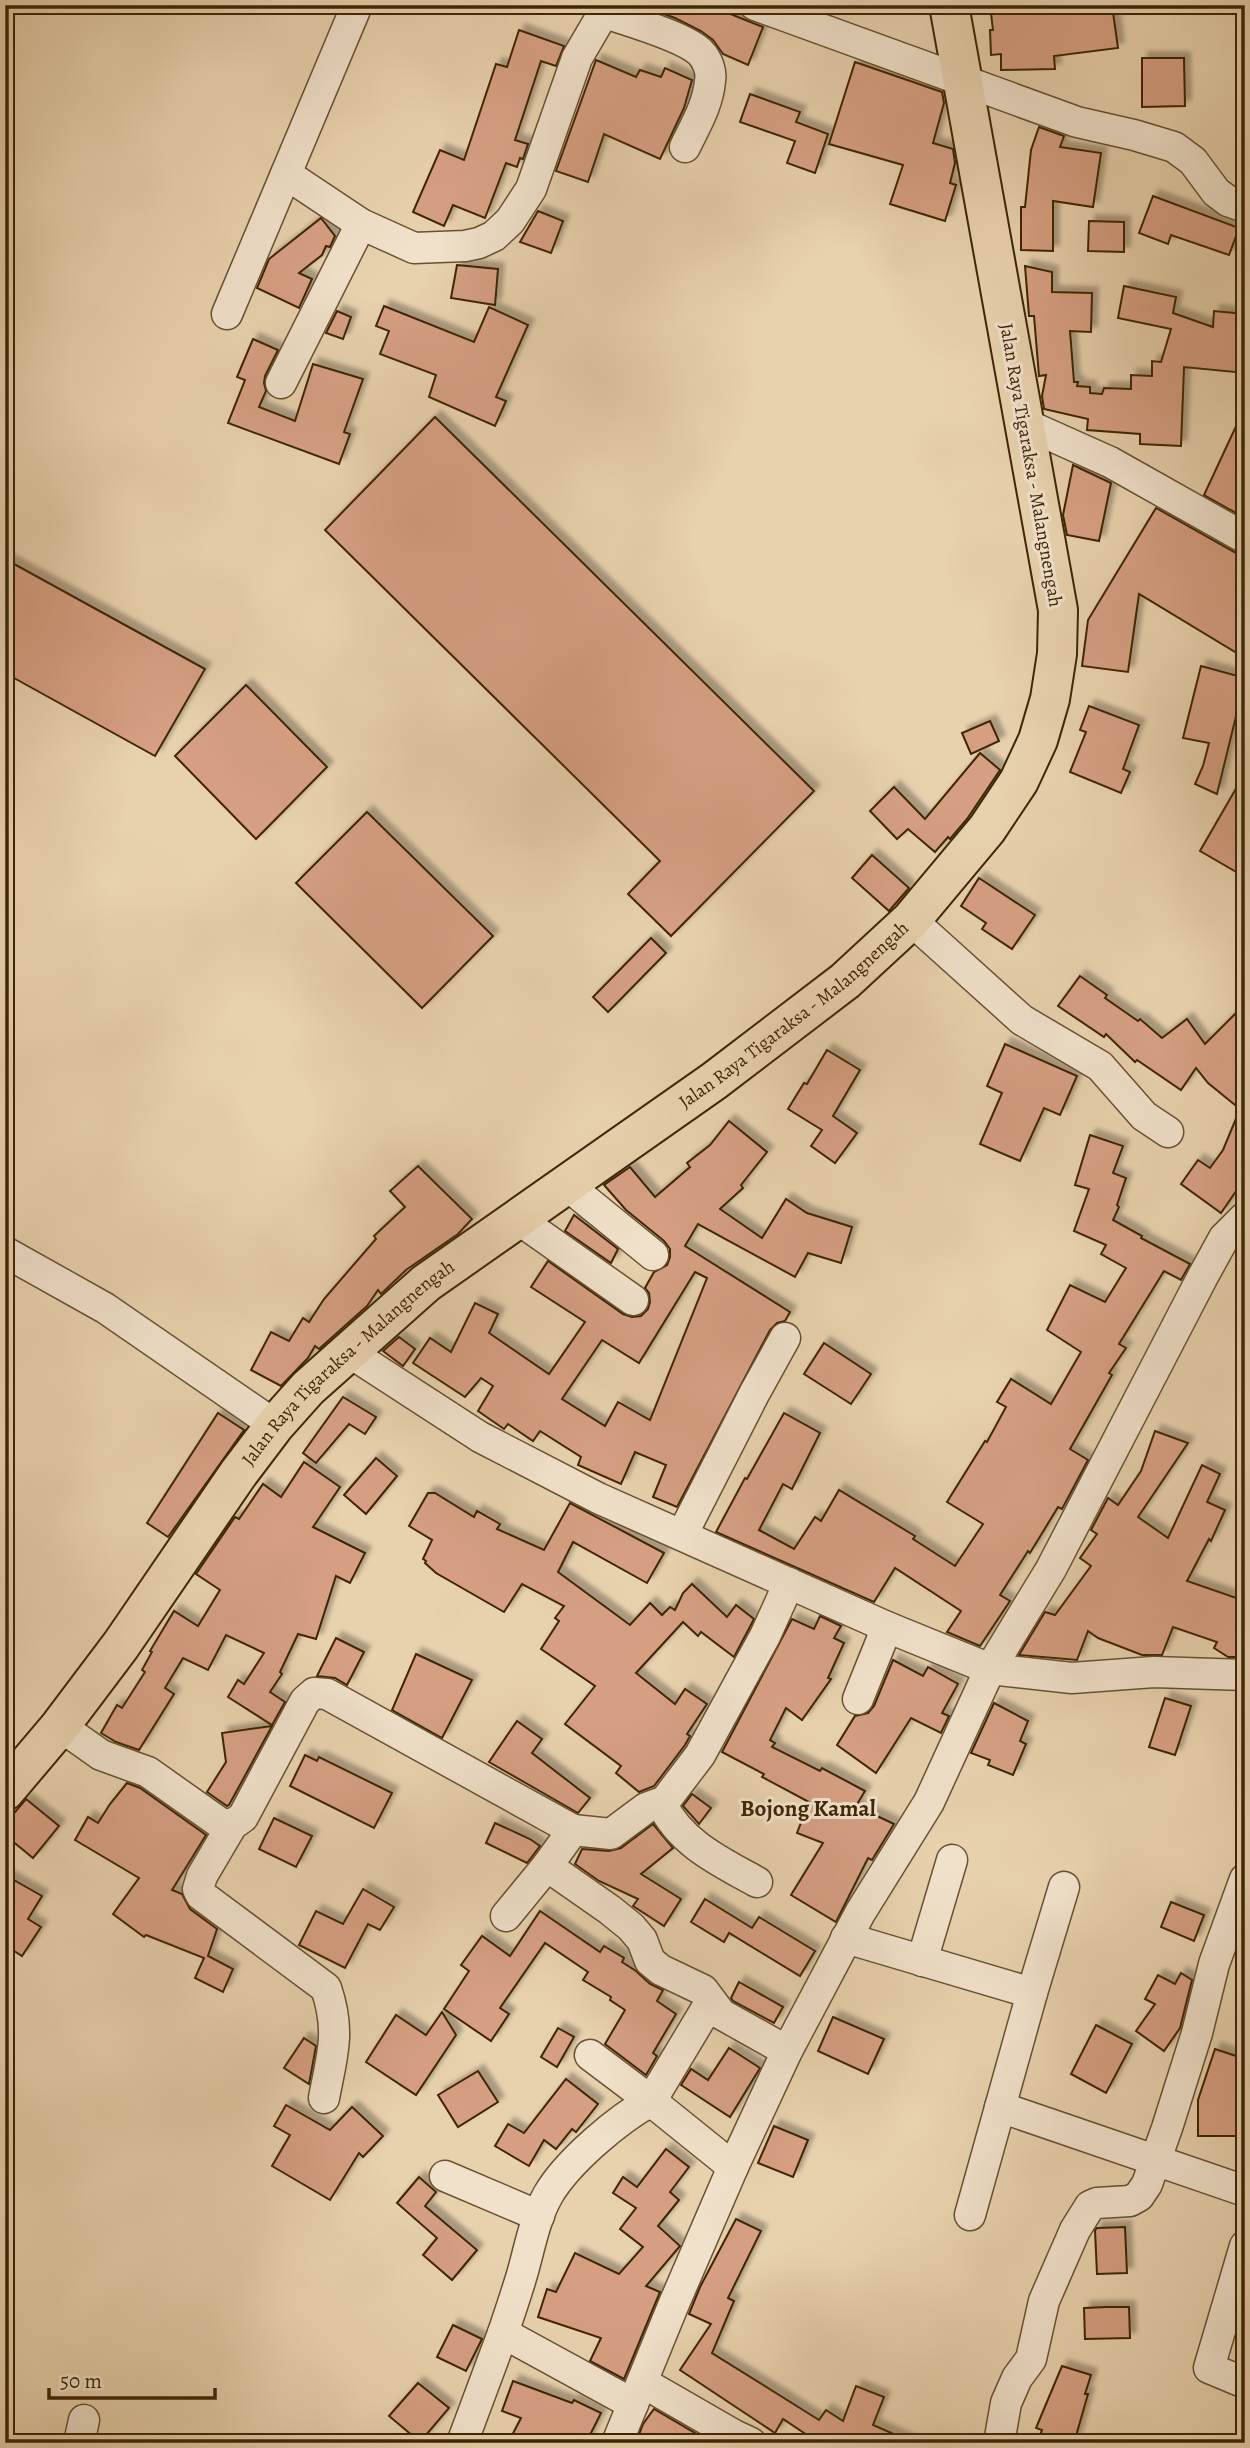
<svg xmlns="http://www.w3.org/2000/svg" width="1250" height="2448" font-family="Alegreya,serif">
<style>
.building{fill:#d69f82;stroke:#3d2606;stroke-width:2;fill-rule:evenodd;filter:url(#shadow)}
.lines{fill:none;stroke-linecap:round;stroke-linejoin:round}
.minor-casing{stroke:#685130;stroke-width:33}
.major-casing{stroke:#3d2606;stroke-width:42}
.minor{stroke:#f0e1ca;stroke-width:30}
.major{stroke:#e8d1ad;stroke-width:38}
.labels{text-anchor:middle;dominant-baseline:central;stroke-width:6;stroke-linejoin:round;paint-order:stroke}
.street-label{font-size:19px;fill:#3d2606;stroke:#f0e1ca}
.quarter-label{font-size:23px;font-weight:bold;fill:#3d2606;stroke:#f0e1ca}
</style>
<defs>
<filter id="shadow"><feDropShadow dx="6" dy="-6" stdDeviation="2" flood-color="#0004"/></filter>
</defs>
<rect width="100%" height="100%" fill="#e8d1ad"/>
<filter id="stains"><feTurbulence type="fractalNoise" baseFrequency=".00286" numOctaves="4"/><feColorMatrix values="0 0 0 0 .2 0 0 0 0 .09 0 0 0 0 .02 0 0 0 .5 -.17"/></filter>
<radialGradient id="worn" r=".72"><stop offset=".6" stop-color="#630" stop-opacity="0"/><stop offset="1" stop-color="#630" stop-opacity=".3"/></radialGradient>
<g class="building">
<path d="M638,5H708L763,27L748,65L723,54L713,40L701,31L675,18Z"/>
<path d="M990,5H1112L1118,48L1054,56L1055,69L1001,70V54L991,55L990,30H993Z"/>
<path d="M519,30L564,46L556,66L541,61L515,140L528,144L523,159L520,158L517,167L506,163L485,218L453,205L444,226L413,212L440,150L464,160L496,64L507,67Z"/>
<path d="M1142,58H1184L1185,106L1142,107Z"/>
<path d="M596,60L636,77L640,70L661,77L665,68L692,80L684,108L660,159L604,134L588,182L556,171Z"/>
<path d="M855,62L942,92L944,103L933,143L953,149L955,163L950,183L956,185L945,221L890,204L903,165L829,144Z"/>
<path d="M750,94L800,112L796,122L828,134L815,173L787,163L795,141L740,122Z"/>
<path d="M1039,127L1064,136L1060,147L1101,153L1093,207L1053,201V251L1021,250V207H1025L1031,150Z"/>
<path d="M1153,196L1239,228L1229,255L1171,235L1168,244L1139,233Z"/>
<path d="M538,211L563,221L551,253L520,242Z"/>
<path d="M321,218L335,236L330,247L326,246L322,255L299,273L312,279L299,308L257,288L269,259Z"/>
<path d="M1089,221L1124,222V252L1088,251Z"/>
<path d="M457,265L498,269L495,305L451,298Z"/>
<path d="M1025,266L1052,272V292L1092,293L1091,332L1070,331L1074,382H1078L1077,386L1090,387V393L1102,394L1104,388L1131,389V375L1152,376V361L1161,362L1171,329L1118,318L1124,286L1176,297L1173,313L1213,327L1214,311L1245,314V373L1184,367L1181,446L1140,444V434L1087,430L1088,419L1044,409L1042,396L1046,375L1039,376L1034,316H1029Z"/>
<path d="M384,306L474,342L489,307L528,325L496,397L506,401L495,426L429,397L436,375L380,354L389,331L376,326Z"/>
<path d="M337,311L351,317L343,339L326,333Z"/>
<path d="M253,339L278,350L265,376L264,383L266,391L259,407L295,421L313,364L363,379L344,432L350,434L339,464L228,423L245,380L237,377Z"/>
<path d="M1245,407V518L1204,495Z"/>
<path d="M435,417L814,791L671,936L628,894L660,861L325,530Z"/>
<path d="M1073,465L1111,483L1099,541L1067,535L1063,515Z"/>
<path d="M1156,508L1236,553L1245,555V658L1139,594L1128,672L1082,666L1088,620Z"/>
<path d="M5,559L205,669L155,756L5,673Z"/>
<path d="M1201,666L1245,678V706L1239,704L1217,794L1195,784L1203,766L1209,743L1183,738Z"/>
<path d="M246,685L327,767L256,839L175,756Z"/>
<path d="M1089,706L1139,725L1123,769L1130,772L1121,793L1070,772L1086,732L1080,730Z"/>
<path d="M990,721L999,741L971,754L962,733Z"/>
<path d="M980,753L1000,770L967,819L950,839L948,837L935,852L908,829L897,839L870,811L894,787L925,819Z"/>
<path d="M1245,773V877L1200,851Z"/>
<path d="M367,812L493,936L422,1008L296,883Z"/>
<path d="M872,855L909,888L889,911L852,878Z"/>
<path d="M979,878L1035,915L1012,949L982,929L986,923L961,906Z"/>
<path d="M651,938L666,953L608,1012L593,997Z"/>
<path d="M1080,976L1107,995L1105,998L1138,1021L1140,1019L1162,1038L1187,1019L1205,1044L1245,1004V1178L1221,1213L1181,1184L1198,1160L1210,1168L1223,1150L1240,1109L1208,1083L1196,1068L1181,1090L1137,1060L1135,1062L1106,1034L1104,1037L1058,1006Z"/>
<path d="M1005,1044L1077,1076L1060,1115L1044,1108L1020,1161L980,1144L1002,1093L987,1086Z"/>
<path d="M827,1050L860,1070L833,1116L857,1133L835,1163L811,1146L822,1130L788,1109L804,1083L807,1084Z"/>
<path d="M729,1121L767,1152L741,1185L743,1188L720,1209L762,1238L786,1199L807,1213L852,1227L841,1263L808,1253L795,1277L698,1224L685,1246L790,1312L785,1321L777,1323L770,1330L677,1507L653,1497L666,1465L635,1452L621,1484L578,1465L581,1457L540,1431L533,1441L508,1424L504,1429L478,1411L493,1386L481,1378L465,1397L413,1363L430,1338L451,1352L475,1303L498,1314L489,1333L549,1374L585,1322L531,1287L548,1261L623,1314L632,1317L641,1316L648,1309L650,1302L649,1293L645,1288L654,1272L667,1265L670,1257V1249L664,1241L626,1210L604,1185L630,1167L655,1197L690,1167L687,1163L710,1145ZM695,1272L707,1278L650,1420L618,1402L605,1426L562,1399L602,1340L639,1363Z"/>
<path d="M1090,1135L1123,1146L1113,1173L1126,1178L1117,1205L1119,1207L1113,1220L1142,1236L1141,1238L1190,1264L1181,1280L1164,1271L1119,1344L1126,1348L1109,1373L1112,1375L1070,1449L1088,1460L1062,1509L1058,1507L1030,1553L1028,1551L1000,1595L1010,1601L980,1646L947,1632L961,1611L895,1568L874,1602L716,1532L745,1478L747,1479L784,1413L820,1433L792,1489L783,1484L759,1530L794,1549L815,1517L821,1521L839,1490L915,1536L913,1539L955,1566L983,1524L947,1502L985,1441L987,1442L1006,1407L997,1402L1011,1379L1051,1404L1081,1352L1047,1330L1070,1285L1105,1302L1126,1268L1101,1254L1106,1245L1074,1231L1089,1189L1075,1185Z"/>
<path d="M418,1166L472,1219L458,1234L406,1270L381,1294L378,1290L367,1306L319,1349L315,1346L308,1358L281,1386L251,1370L271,1332L289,1341L303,1318L309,1322L324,1299L376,1239L374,1236L405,1207L390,1191Z"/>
<path d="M574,1215L618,1249L611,1263L565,1231Z"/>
<path d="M399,1337L415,1349L403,1366L383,1351Z"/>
<path d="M824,1343L871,1374L851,1404L804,1374Z"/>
<path d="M343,1397L376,1417L365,1434L349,1424L316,1463L303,1453Z"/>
<path d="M218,1413L244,1430L168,1537L147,1523Z"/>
<path d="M1155,1431L1188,1443L1138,1517L1168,1538L1202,1465L1220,1474L1207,1502L1225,1510L1211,1541L1209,1539L1187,1581L1245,1601V1657H1228L1214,1648L1217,1642L1173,1627L1162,1655H1142L1098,1638L1088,1631L1077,1660L1019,1655L1045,1612L1055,1615L1091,1566L1080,1558L1097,1534L1091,1530L1108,1498L1118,1505L1141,1471Z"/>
<path d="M376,1458L397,1476L366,1514L344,1495Z"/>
<path d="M304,1462L340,1487L313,1527L365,1553L350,1583L336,1576L316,1639L298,1634L280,1672L282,1674L270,1692L285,1702L272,1725L228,1697L238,1680L244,1684L264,1653L226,1635L208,1670L183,1658L165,1688L174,1694L139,1750L116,1742L101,1733L117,1705L122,1708L145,1672L142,1670L152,1652L150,1651L174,1611L198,1626L220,1590L196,1574L235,1517L239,1519L263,1484L281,1497Z"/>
<path d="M428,1493H435L474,1517L477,1511L500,1524L497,1529L544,1550L570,1503L664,1553L647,1583L573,1542L558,1572L630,1625L650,1603L662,1615L670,1607L675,1610L683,1593L692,1584L727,1617L736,1605L754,1619L734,1657L701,1632L698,1636L683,1622L636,1673L675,1704L685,1689L707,1704L687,1734L690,1736L685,1745L654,1786L639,1792L616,1773L621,1766L565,1724L595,1686L541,1649L559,1621L555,1618L564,1606L522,1584L504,1612L436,1573L425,1563L426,1561L423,1559L432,1540L409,1526Z"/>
<path d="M820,1616L841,1626L834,1638L844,1643L828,1678L831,1679L802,1720L786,1708L770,1740L775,1743L772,1747L820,1771L822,1768L865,1791L856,1806L894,1824L872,1860L868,1858L836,1922L791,1895L823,1843L797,1833L809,1802L762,1777L764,1774L722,1752L792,1619L814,1629Z"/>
<path d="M336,1638L364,1652L347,1685L335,1678L317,1676Z"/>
<path d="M416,1654L472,1680L442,1738L392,1710Z"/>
<path d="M893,1660L923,1676L928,1667L958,1684L942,1713L949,1716L941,1733L911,1718L876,1773L837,1745L855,1716L868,1713L874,1706Z"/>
<path d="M1165,1698L1191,1706L1175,1755L1149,1747Z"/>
<path d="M994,1703L1028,1721L1020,1741L1026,1744L1013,1775L988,1765L990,1760L971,1753Z"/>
<path d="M517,1721L542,1739L532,1753L590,1798L578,1813L489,1762Z"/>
<path d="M272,1726L229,1805L227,1806L207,1792L226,1762L222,1733Z"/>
<path d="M305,1755L317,1761L319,1757L392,1793L374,1828L290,1786Z"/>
<path d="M127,1783L140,1788L206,1835L172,1890L182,1894L190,1909L217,1929L208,1956L233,1969L223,1992L195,1978L204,1958L146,1935L144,1937L113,1914L139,1878L75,1840L88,1817L98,1823L110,1804Z"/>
<path d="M692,1794L711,1808L699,1824L683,1806Z"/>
<path d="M26,1799L59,1826L33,1858L5,1835V1824Z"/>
<path d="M274,1818L312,1836L296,1867L259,1849Z"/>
<path d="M495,1823L530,1839L540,1846L527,1863L486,1843Z"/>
<path d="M653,1824L673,1848L641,1874L681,1899L664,1926L633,1906L638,1899L599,1881L575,1864L582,1849L609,1851L621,1848Z"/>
<path d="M5,1875L42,1896L28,1919L41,1927L22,1956L5,1945V1916L14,1903L5,1899Z"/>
<path d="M363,1889L394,1907L380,1930L368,1924L345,1968L299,1945L316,1911L343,1924Z"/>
<path d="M705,1899L752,1928L759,1917L815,1951L800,1976L729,1933L724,1942L691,1922Z"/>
<path d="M1171,1902L1204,1915L1194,1941L1161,1927Z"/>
<path d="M540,1911L600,1952L604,1946L624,1958L622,1962L636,1971L650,1984L663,1990L657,2001L676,2014L653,2053L657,2056L646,2075L605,2044L625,2010L610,2000L611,1997L583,1980L588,1972L545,1943L500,2008L509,2014L491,2041L444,2009L469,1971L461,1965L482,1936L510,1956Z"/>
<path d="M1181,1973L1192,1980L1180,2028L1164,2051L1136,2031L1155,2004L1145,1999L1158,1975L1175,1984Z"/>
<path d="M739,1982L783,2007L774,2023L733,2001L731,1998Z"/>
<path d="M442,2012L456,2035L416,2095L366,2062L396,2015L426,2035Z"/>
<path d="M833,2017L884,2039L868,2074L818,2051Z"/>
<path d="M1096,2025L1132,2044L1106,2093L1071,2074Z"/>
<path d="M558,2028L574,2037L557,2067L541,2057Z"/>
<path d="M304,2038L316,2046L309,2084L284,2068Z"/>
<path d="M729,2048L760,2068L730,2117L681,2085L691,2069L708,2080Z"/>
<path d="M1215,2049L1239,2057L1236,2068L1245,2070V2090L1240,2089L1239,2136H1198V2100Z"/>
<path d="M478,2071L498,2102L458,2127L438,2095Z"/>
<path d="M566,2079L598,2104L576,2132L572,2129L556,2149L544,2140L529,2166L495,2146L508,2124L524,2133Z"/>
<path d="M286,2105L330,2130L352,2107L383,2136L363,2157L359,2153L330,2200L272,2166L290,2135L274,2126Z"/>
<path d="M774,2126L808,2140L793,2177L758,2163Z"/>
<path d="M666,2149L689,2167L670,2192L679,2200L658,2226L680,2246L646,2286L660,2292L624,2379L590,2361L601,2338L538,2317L547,2289L556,2292L575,2253L619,2274L643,2247L620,2229L636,2208L613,2193L623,2177L637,2187Z"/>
<path d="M419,2177L436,2192L425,2206L477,2250L452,2280L423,2255L437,2238L397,2203Z"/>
<path d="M736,2219L761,2231L728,2298L734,2301L712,2353L819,2420L826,2410L843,2421L856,2386L884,2397L873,2425L914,2443H819L783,2419L775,2433L680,2370L711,2324L689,2314L700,2287Z"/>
<path d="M1125,2227L1127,2273L1097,2274L1095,2230L1097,2228Z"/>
<path d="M1107,2307H1129L1130,2338L1085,2339L1084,2308Z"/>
<path d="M453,2325L482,2339L466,2371L437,2357Z"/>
<path d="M1062,2366L1091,2375L1085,2394H1088L1074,2443H1037L1042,2430L1036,2428Z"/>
<path d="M513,2381L572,2403L574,2400L601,2413L586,2443H508L521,2418L502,2411Z"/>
<path d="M418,2383L449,2408L420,2442L389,2416Z"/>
<path d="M654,2409L700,2436L696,2443H636L643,2424Z"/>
</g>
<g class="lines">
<g class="minor-casing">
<g id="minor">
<path d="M755,5L1077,122L1134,135L1174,147L1193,161L1216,192L1228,201L1245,207"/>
<path d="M605,13C629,21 683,36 700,52C707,59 712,71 710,81C708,105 695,126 685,147"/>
<path d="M286,174L361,224"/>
<path d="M227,314L357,5"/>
<path d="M281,383L361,224L414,248L465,246L479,243L494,236L510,221L531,189L577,58L608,5"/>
<path d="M1025,424L1110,462L1245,538"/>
<path d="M911,920L1022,1020L1100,1066L1144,1116L1168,1132"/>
<path d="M567,1185L653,1255"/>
<path d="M518,1219L633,1300"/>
<path d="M5,1252L105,1308L275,1425"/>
<path d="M349,1352L480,1437L598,1498L887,1627L990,1669L1072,1678L1154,1672L1245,1675"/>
<path d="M682,1535L754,1394L785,1338"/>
<path d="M858,1699L887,1627"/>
<path d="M60,1726L101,1755L148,1772L220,1823L232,1825"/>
<path d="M662,1804C680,1843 721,1862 757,1882"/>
<path d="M547,1866L610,1910L631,1927L642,1940L650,1961L661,1970L703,1990L721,2014L787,2051"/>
<path d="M506,1916L547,1866L573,1830L611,1834L646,1808L665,1801L700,1755L765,1636L789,1583"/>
<path d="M846,1938L1032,1993L970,2215"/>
<path d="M922,1961L952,1860"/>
<path d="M1032,1993L1064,1887"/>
<path d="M590,2055L651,2101L711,2001"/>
<path d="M324,2098C332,2055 341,2032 326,1988L201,1895L198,1889L202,1876L232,1825L243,1817L305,1701L314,1693L327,1694L573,1830"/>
<path d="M1000,2107L1245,2191"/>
<path d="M445,2176L539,2216"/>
<path d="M1245,2246L1209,2368L1245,2383"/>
<path d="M642,2382L734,2435L751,2443"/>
<path d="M633,2404L503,2333C510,2312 517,2292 523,2271C530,2246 535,2218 548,2195C567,2162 618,2119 651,2101L733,2167"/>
<path d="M79,2443L84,2420"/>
<path d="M462,2443L503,2333"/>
<path d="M617,2443L673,2306L733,2167L787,2051L860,1913L929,1802L990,1669L1051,1569L1202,1278L1224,1238L1245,1217"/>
<path d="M999,2443L1006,2403L1017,2378L1031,2359L1044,2301L1075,2230L1090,2206L1097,2203L1130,2201L1139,2196L1147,2184L1167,2128L1197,2033L1214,1964L1245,1879"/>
</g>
</g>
<g class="major-casing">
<g id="major">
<path id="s1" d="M5,1791L60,1726L121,1645L238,1474L275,1425L308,1388L426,1283L714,1081L845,981L911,920L987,829L1019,781L1038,740L1050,699L1057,654L1058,610L949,5"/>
</g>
</g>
<use href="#minor" class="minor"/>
<use href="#major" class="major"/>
</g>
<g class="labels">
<g class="street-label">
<text transform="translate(1031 465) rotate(80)">Jalan Raya Tigaraksa - Malangnengah</text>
<text stroke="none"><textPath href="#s1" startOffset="1118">Jalan Raya Tigaraksa - Malangnengah</textPath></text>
<text stroke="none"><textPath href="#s1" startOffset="551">Jalan Raya Tigaraksa - Malangnengah</textPath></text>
</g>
<g class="quarter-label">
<text x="808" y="1808">Bojong Kamal</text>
</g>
</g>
<rect width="1250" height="2448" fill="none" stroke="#e8d1ad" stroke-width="28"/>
<rect x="7" y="7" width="1236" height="2434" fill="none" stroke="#3d2606" stroke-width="3.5"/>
<rect x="14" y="14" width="1222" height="2420" fill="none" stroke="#3d2606" stroke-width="2"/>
<path d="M49 2388v10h166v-10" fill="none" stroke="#3d2606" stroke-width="3.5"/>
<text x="60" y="2388" font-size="21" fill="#3d2606" stroke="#f0e1ca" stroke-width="5" paint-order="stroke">50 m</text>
<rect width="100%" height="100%" filter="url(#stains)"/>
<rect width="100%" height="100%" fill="url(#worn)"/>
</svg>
